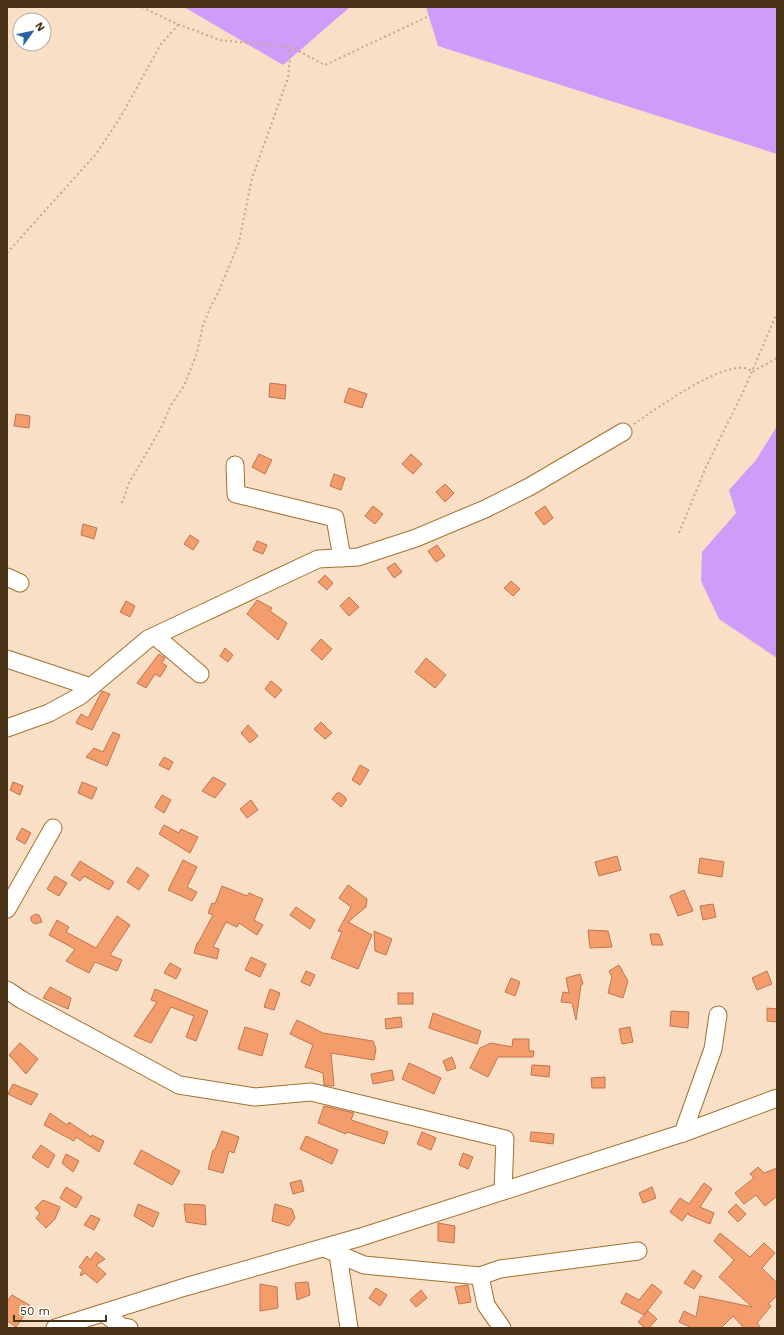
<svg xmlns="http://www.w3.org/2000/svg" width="784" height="1335" font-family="'Work Sans',sans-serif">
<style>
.green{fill:#d09cf9}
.building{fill:#f39d6d;stroke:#bf764d}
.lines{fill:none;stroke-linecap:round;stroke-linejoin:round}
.minor-casing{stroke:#a6702b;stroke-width:19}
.path{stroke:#c2aa90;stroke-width:2;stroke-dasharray:2 3;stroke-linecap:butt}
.minor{stroke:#fff;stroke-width:17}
</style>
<rect width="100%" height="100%" fill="#f8dfc6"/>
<g class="green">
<path d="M184,7H350L283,65Z"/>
<path d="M426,7H777V154L438,46Z"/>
<path d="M777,426V658L719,619L701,581L702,552L736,513L729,490L756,460Z"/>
</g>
<g class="building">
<path d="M270,383L286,385L285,399L269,397Z"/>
<path d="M349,388L367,394L362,408L344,402Z"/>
<path d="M16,414L30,416L29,428L14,426Z"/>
<path d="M259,454L272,460L265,474L252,467Z"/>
<path d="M411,454L422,464L413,474L402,464Z"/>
<path d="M334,474L345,478L341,490L330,486Z"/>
<path d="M445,484L454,493L445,502L436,492Z"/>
<path d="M373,506L383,514L375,524L365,516Z"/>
<path d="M545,506L553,518L544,525L535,513Z"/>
<path d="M83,524L97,528L94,539L81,535Z"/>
<path d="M190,535L199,541L193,550L184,544Z"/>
<path d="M257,541L267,545L263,554L253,550Z"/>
<path d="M437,545L445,556L436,562L428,551Z"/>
<path d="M395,563L402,572L394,578L387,568Z"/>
<path d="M325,575L333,583L327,590L318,582Z"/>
<path d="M511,581L520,589L513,596L504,588Z"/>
<path d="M349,597L359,607L349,616L340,606Z"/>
<path d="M257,600L272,608L270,611L287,623L278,640L247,614Z"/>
<path d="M126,601L135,606L130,617L120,612Z"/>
<path d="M321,639L332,649L322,660L311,650Z"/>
<path d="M225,648L233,655L228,662L220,656Z"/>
<path d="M159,654L165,658L162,663L167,666L160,677L155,674L146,688L137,683Z"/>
<path d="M426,658L446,675L435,688L415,672Z"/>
<path d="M271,681L282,690L275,698L265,689Z"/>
<path d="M102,691L110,694L92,730L76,723L81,714L88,718Z"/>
<path d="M321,722L332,733L325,739L314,729Z"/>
<path d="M248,725L258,736L250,743L241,733Z"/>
<path d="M113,732L120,735L107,766L86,757L94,748L103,752Z"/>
<path d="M164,757L173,762L169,770L159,765Z"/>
<path d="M360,765L369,770L360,785L352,780Z"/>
<path d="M213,777L226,784L215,798L202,791Z"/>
<path d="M13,782L23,786L20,795L10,790Z"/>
<path d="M82,782L97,788L92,799L78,793Z"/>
<path d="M337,793H340L346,798V801L341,807L332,799Z"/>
<path d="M162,795L171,800L164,813L155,807Z"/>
<path d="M251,800L258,810L247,818L240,809Z"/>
<path d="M164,825L179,833L181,829L198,837L190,853L159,834Z"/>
<path d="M22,828L31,833L25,844L16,839Z"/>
<path d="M617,856L621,870L599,876L595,862Z"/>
<path d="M700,858L724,862L722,877L698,873Z"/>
<path d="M183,860L197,867L187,887L197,892L192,901L168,890Z"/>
<path d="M80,861L114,882L109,890L84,876L80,881L71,875Z"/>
<path d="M137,867L149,875L139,890L127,882Z"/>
<path d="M55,876L67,883L59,896L47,889Z"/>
<path d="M348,885L367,899L366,907L348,922L372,935L358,969L331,958L342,932L338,931L351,907L339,898Z"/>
<path d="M222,886L247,896L249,893L263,899L254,920L263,925L257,935L239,923L237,927L226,922L213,947L219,949L217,959L194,953L197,943H198L213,915L208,913L212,903L215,904Z"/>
<path d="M684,890L693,911L678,916L670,896Z"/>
<path d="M713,904L716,917L703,920L700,906Z"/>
<path d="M296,907L315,920L310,929L290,915Z"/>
<path d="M35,914L39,915L42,922L35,924L31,921V917Z"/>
<path d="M117,916L130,925L110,955L122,960L117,971L95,962L89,973L66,961L75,949L49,935L57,920L69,927L66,932L96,948Z"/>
<path d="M588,930L608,931L612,947L590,948Z"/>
<path d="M374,931L392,939L386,955L375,951Z"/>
<path d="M650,934H659L663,945H652Z"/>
<path d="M251,957L266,964L260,977L245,970Z"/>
<path d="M170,963L181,969L176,979L164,973Z"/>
<path d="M619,965L628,981L623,998L608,993L612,977L609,971Z"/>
<path d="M306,971L315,975L310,986L301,982Z"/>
<path d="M767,971L772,984L757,990L752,978Z"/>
<path d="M580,974L583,984L581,985L576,1020L572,1003L561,1002L563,992L569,993L566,978Z"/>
<path d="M511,978L520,982L515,996L505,992Z"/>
<path d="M50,987L71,998L68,1009L43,998Z"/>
<path d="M155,989L208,1011L196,1041L186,1037L194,1016L171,1007L151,1043L134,1036L157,1002L151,1000Z"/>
<path d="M270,989L280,993L274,1010L264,1007Z"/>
<rect x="398" y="993" width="15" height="11"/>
<path d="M767,1008L777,1009V1022L767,1021Z"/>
<path d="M671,1011L689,1012L688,1028L670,1026Z"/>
<path d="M433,1013L481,1031L477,1044L429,1028Z"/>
<path d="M401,1017L402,1027L386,1029L385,1019Z"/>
<path d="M297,1020L323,1033L373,1041L376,1049L374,1060L331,1053L334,1086L324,1085L323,1073L305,1067L313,1045L290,1034Z"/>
<path d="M245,1027L268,1034L262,1056L238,1049Z"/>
<path d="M630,1027L633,1042L622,1044L619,1029Z"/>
<path d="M513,1039H529V1051H534L533,1057H498L488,1077L470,1068L480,1048L491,1043L512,1047Z"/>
<path d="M20,1043L38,1059L26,1074L9,1055Z"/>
<path d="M452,1057L456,1068L447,1071L443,1061Z"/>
<path d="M409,1063L441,1078L434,1094L402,1079Z"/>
<path d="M532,1065L550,1066L549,1077L531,1075Z"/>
<path d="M392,1070L394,1080L373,1084L371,1074Z"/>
<path d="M605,1077V1088H592L591,1078Z"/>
<path d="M13,1084L38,1094L31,1105L8,1094Z"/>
<path d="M324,1106L354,1113L351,1120L388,1132L384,1144L347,1132L346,1134L318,1123Z"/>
<path d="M50,1113L67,1125L69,1122L91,1137L92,1135L104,1141L99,1152L76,1137L74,1141L44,1125Z"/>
<path d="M222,1131L239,1137L234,1153L229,1151L223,1173L208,1169L213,1150H215Z"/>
<path d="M422,1132L436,1138L431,1150L417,1144Z"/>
<path d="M531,1132L554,1134L553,1144L530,1141Z"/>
<path d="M306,1136L338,1150L332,1164L300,1149Z"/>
<path d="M41,1145L55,1155L48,1168L32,1157Z"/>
<path d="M141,1150L180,1171L172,1185L134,1164Z"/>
<path d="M463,1153L473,1157L468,1169L459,1165Z"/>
<path d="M66,1154L79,1161L73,1172L62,1163Z"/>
<path d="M758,1167L764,1173L777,1168V1196L765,1206L756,1195L744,1204L735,1193L754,1178L750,1174Z"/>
<path d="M301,1180L304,1191L293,1194L290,1183Z"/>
<path d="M704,1183L712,1189L700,1207L714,1213L710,1224L689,1215L688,1213L682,1221L670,1212L680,1198L689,1204Z"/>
<path d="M66,1187L82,1197L76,1208L60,1198Z"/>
<path d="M652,1187L656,1198L643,1203L639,1193Z"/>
<path d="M43,1200L60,1207L55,1219L46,1228L36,1218L40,1213L35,1208Z"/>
<path d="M138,1204L159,1213L153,1227L134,1216Z"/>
<path d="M184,1204L205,1205L206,1225L186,1222Z"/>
<path d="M275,1204L292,1209L295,1218L289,1226L272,1221Z"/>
<path d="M736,1204L746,1214L738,1222L728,1212Z"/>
<path d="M91,1215L100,1219L94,1230L84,1225Z"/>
<path d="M438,1223L455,1226L454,1243L438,1241Z"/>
<path d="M720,1233L750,1257L764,1243L775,1253L762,1268L777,1283V1296L768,1304L771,1306L757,1323L761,1328H744L733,1316L721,1328H692L679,1322L684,1311L696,1317L700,1296L752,1307L719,1277L734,1260L714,1241Z"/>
<path d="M96,1252L105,1259L96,1265L106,1274L97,1283L85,1273L81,1276L80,1274L83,1270L79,1267L87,1256L90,1260Z"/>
<path d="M693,1270L702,1276L694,1289L684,1283Z"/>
<path d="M308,1282L310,1295L297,1300L295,1283Z"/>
<path d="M260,1284L277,1287L278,1308L260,1311Z"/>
<path d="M652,1284L662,1292L644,1315L621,1303L626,1293L639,1300Z"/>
<path d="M468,1285L471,1302L459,1304L455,1287Z"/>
<path d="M376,1288L387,1295L380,1306L369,1298Z"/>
<path d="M421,1290L427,1298L416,1307L410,1300Z"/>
<path d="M12,1295L31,1306L16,1327L7,1321V1301Z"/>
<path d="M648,1311L657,1319L649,1328H645L638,1322Z"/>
</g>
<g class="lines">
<g class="minor-casing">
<g id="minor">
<path d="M235,465L236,494L335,518L342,558"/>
<path d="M7,577L20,583"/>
<path d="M155,636L200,674"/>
<path d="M7,659L91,687"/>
<path d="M7,728L49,713L80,696L148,639L318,559L358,557L416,538L485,509L529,487L623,432"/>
<path d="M7,909L53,828"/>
<path d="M7,990L22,1000L179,1085L255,1097L311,1092L505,1139L503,1191"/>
<path d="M683,1133L713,1049L718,1015"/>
<path d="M324,1248L364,1265L480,1276L486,1305L502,1328"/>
<path d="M338,1254L349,1328"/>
<path d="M480,1276L500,1269L638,1251"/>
<path d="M104,1313L122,1327L129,1328"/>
<path d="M55,1328L185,1287L361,1237L683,1133L777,1098"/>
</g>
</g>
<g class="path">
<path d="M142,7L175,23L220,40L291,47L325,65L429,16"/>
<path d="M7,253L96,154L120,118L161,44L179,24"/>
<path d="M634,424C657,408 717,365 744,368C747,368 750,370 752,372L777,358"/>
<path d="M122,503L129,483L161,428L171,405L184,386L197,353L203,325L211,306L219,291L239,242L252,178L288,78L291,47"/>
<path d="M679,533L706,467L744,390L777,313"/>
</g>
<use href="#minor" class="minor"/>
</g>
<rect width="784" height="1335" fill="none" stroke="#493216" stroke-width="16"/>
<g transform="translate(32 32) rotate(57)"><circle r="19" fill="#ffffff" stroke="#b6ada2"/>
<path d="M0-3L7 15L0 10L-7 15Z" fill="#28659c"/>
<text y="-6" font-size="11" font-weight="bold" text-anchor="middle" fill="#493216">N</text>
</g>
<path d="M14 1315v6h92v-6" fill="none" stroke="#493216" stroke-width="2"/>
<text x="20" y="1315" font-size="12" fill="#493216" stroke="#ffffff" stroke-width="3" paint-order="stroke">50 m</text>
</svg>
